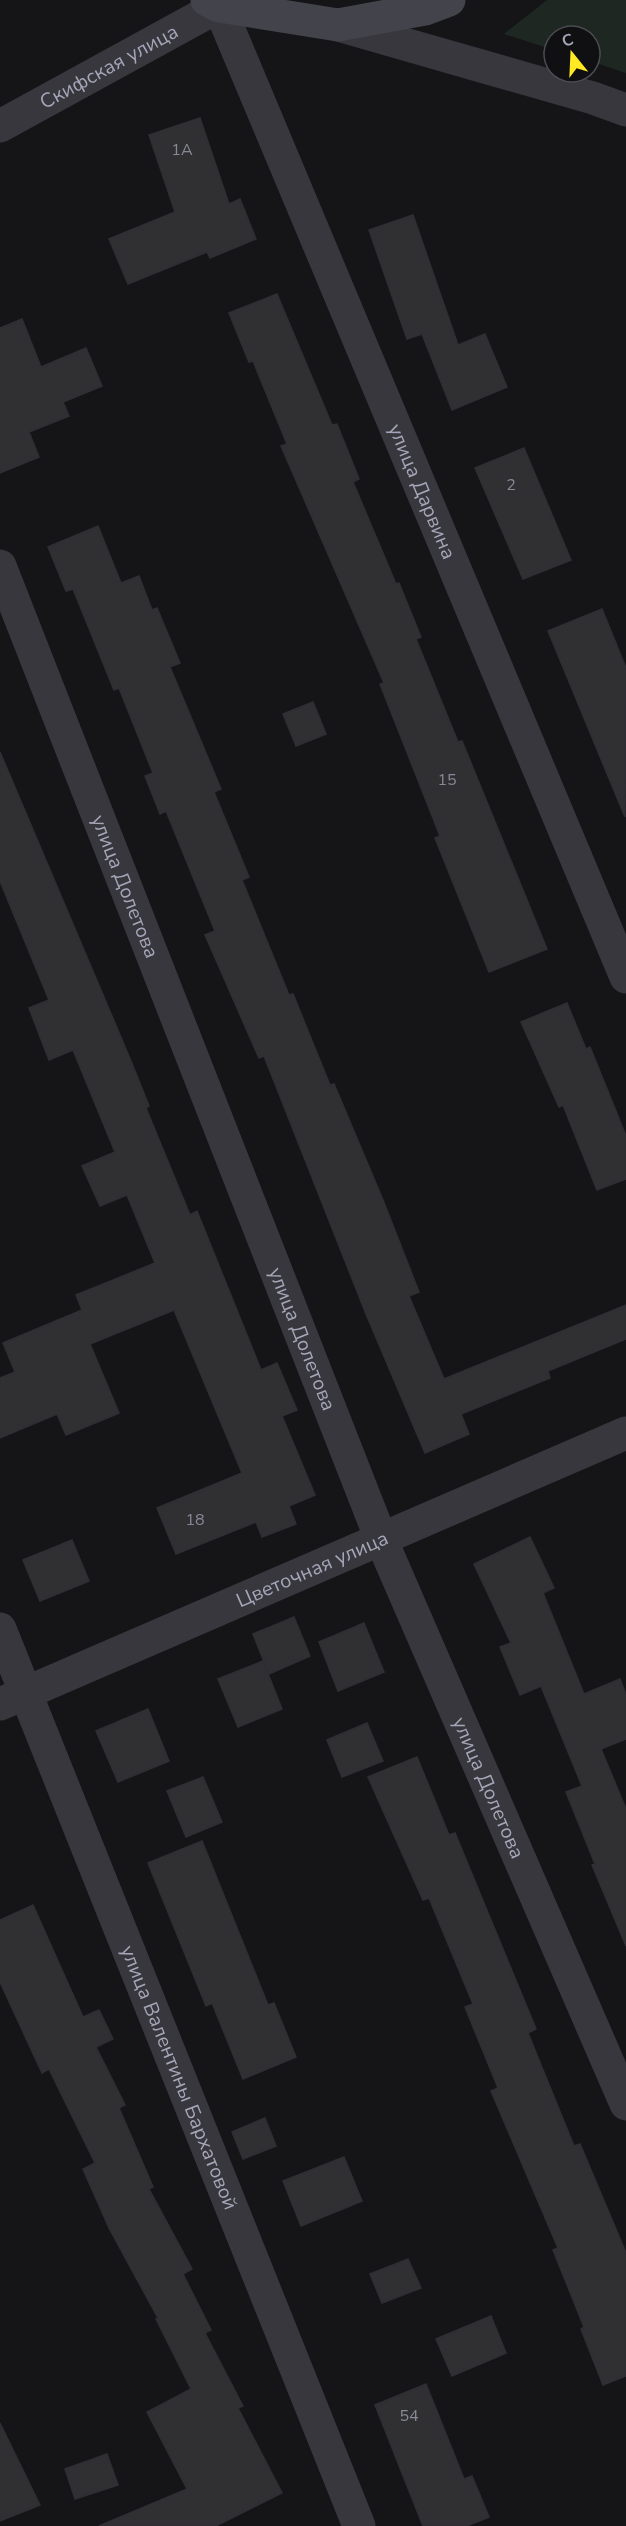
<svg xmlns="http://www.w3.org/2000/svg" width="626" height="2526" font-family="'Nunito Sans',sans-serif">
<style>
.green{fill:#1e2721}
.building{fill:#303033;stroke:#302e33;stroke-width:1.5}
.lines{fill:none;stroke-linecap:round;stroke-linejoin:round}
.minor{stroke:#38373e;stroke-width:33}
.secondary{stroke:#43434c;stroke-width:33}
.labels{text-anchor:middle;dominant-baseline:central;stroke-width:4.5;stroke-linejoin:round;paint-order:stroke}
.number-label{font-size:16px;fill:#888997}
.street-label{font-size:20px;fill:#a5a7b8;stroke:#101012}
</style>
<rect width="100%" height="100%" fill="#151517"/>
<path class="green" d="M547,0H626V73L590,61V36H554V50L504,34Z"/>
<g class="building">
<path d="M200,118L229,204L240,199L256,239L210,258L207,252L128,284L109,239L175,212L149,135Z"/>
<path d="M413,215L458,345L485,334L507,387L452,410L422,334L407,339L369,230Z"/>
<path d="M277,294L332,425L337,424L359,479L353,482L396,584L399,583L421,637L416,639L458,742L462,741L547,949L489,972L435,838L440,836L380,684L384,683L281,446L287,444L253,361L249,362L229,313Z"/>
<path d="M22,319L41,367L86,348L102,386L63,402L69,416L29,432L39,457L0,473V328Z"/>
<path d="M524,448L571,560L523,579L475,468Z"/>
<path d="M98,526L121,583L139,576L152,610L157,608L180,663L170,667L221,789L214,792L249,877L242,880L289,995L293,994L330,1085L334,1084L383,1200L419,1292L409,1296L444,1379L626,1305V1339L548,1371L550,1378L461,1414L469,1434L425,1453L366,1314L264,1056L259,1058L205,935L215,931L166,811L160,814L145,776L153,773L119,688L114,690L73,589L66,591L48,547Z"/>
<path d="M602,609L626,668L625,817L548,631Z"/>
<path d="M313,702L326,734L296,746L283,714Z"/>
<path d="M0,752L131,1061L149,1106L146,1108L190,1215L197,1211L261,1370L277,1363L297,1410L282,1416L315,1495L289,1506L296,1524L262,1537L256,1522L176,1554L157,1508L242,1473L174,1310L90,1344L119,1413L66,1435L57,1414L0,1438V1378L15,1372L3,1343L82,1310L76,1295L155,1263L127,1195L100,1206L82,1166L115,1152L73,1050L49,1060L29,1008L49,1000L0,881Z"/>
<path d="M567,1003L586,1049L590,1047L626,1136V1179L597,1190L563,1105L559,1107L521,1022Z"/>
<path d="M530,1537L554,1588L543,1593L584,1694L620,1679L626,1695V1739L601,1749L626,1809V1946L592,1865L595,1864L566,1792L582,1786L541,1686L520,1695L500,1647L511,1643L474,1564Z"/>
<path d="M72,1540L89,1581L40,1601L23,1560Z"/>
<path d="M294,1617L310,1656L269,1674L253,1634Z"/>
<path d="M364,1623L384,1672L338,1691L319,1642Z"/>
<path d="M263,1661L282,1709L238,1727L218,1679Z"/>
<path d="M148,1709L169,1761L118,1782L96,1731Z"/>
<path d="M367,1723L383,1761L342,1777L327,1740Z"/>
<path d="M417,1757L449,1835L455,1833L536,2029L528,2033L574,2146L580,2144L626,2253V2376L603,2385L581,2329L584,2327L553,2250L558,2248L491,2091L498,2088L465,2007L473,2004L429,1898L423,1900L368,1777Z"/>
<path d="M203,1777L222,1822L186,1837L167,1791Z"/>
<path d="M202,1841L268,2005L274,2003L296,2057L243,2079L212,2003L206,2006L148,1863Z"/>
<path d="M33,1905L83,2017L99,2010L113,2039L96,2047L125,2105L119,2108L153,2187L149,2189L192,2269L183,2274L211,2330L205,2333L243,2406L238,2408L282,2493L216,2526H99L187,2489L147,2412L191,2389L156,2319L158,2318L109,2228L83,2169L95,2163L49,2069L42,2073L0,1982V1920Z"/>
<path d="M265,2118L276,2146L243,2159L232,2132Z"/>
<path d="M344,2157L362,2201L301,2226L283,2181Z"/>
<path d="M408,2259L421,2288L382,2303L370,2274Z"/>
<path d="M491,2316L506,2353L452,2376L436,2339Z"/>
<path d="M426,2384L464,2479L472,2476L489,2517L467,2526H423L375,2405Z"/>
<path d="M0,2423L40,2505L0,2521Z"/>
<path d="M107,2454L118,2485L75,2499L65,2469Z"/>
</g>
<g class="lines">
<g class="minor">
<path d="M338,25L593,98L626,110"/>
<path id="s1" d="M0,126L219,6L626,977"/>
<path id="s2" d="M0,566L381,1539L626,2104"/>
<path id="s3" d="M0,1629L359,2526"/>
<path id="s4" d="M0,1704L626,1433"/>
</g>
<path class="secondary" d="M207,0L219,6L338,25L425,9L449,0"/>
</g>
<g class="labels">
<g class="number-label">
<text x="182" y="150">1А</text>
<text x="511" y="485">2</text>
<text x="447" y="780">15</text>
<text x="195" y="1520">18</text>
<text x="409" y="2416">54</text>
</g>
<g class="street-label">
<text stroke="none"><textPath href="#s1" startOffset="124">Скифская улица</textPath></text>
<text stroke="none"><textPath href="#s1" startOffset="776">улица Дарвина</textPath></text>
<text stroke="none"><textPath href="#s2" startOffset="344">улица Долетова</textPath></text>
<text stroke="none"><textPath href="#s2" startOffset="830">улица Долетова</textPath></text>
<text stroke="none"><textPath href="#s4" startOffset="340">Цветочная улица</textPath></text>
<text stroke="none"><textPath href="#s2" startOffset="1316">улица Долетова</textPath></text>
<text stroke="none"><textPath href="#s3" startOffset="483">улица Валентины Бархатовой</textPath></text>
</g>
</g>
<g transform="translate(572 54) rotate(342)"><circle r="28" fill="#101012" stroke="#4c4c54" stroke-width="1.5"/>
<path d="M0-4.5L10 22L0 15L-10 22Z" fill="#ffea24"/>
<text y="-9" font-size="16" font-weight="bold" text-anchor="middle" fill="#a5a7b8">С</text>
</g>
</svg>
